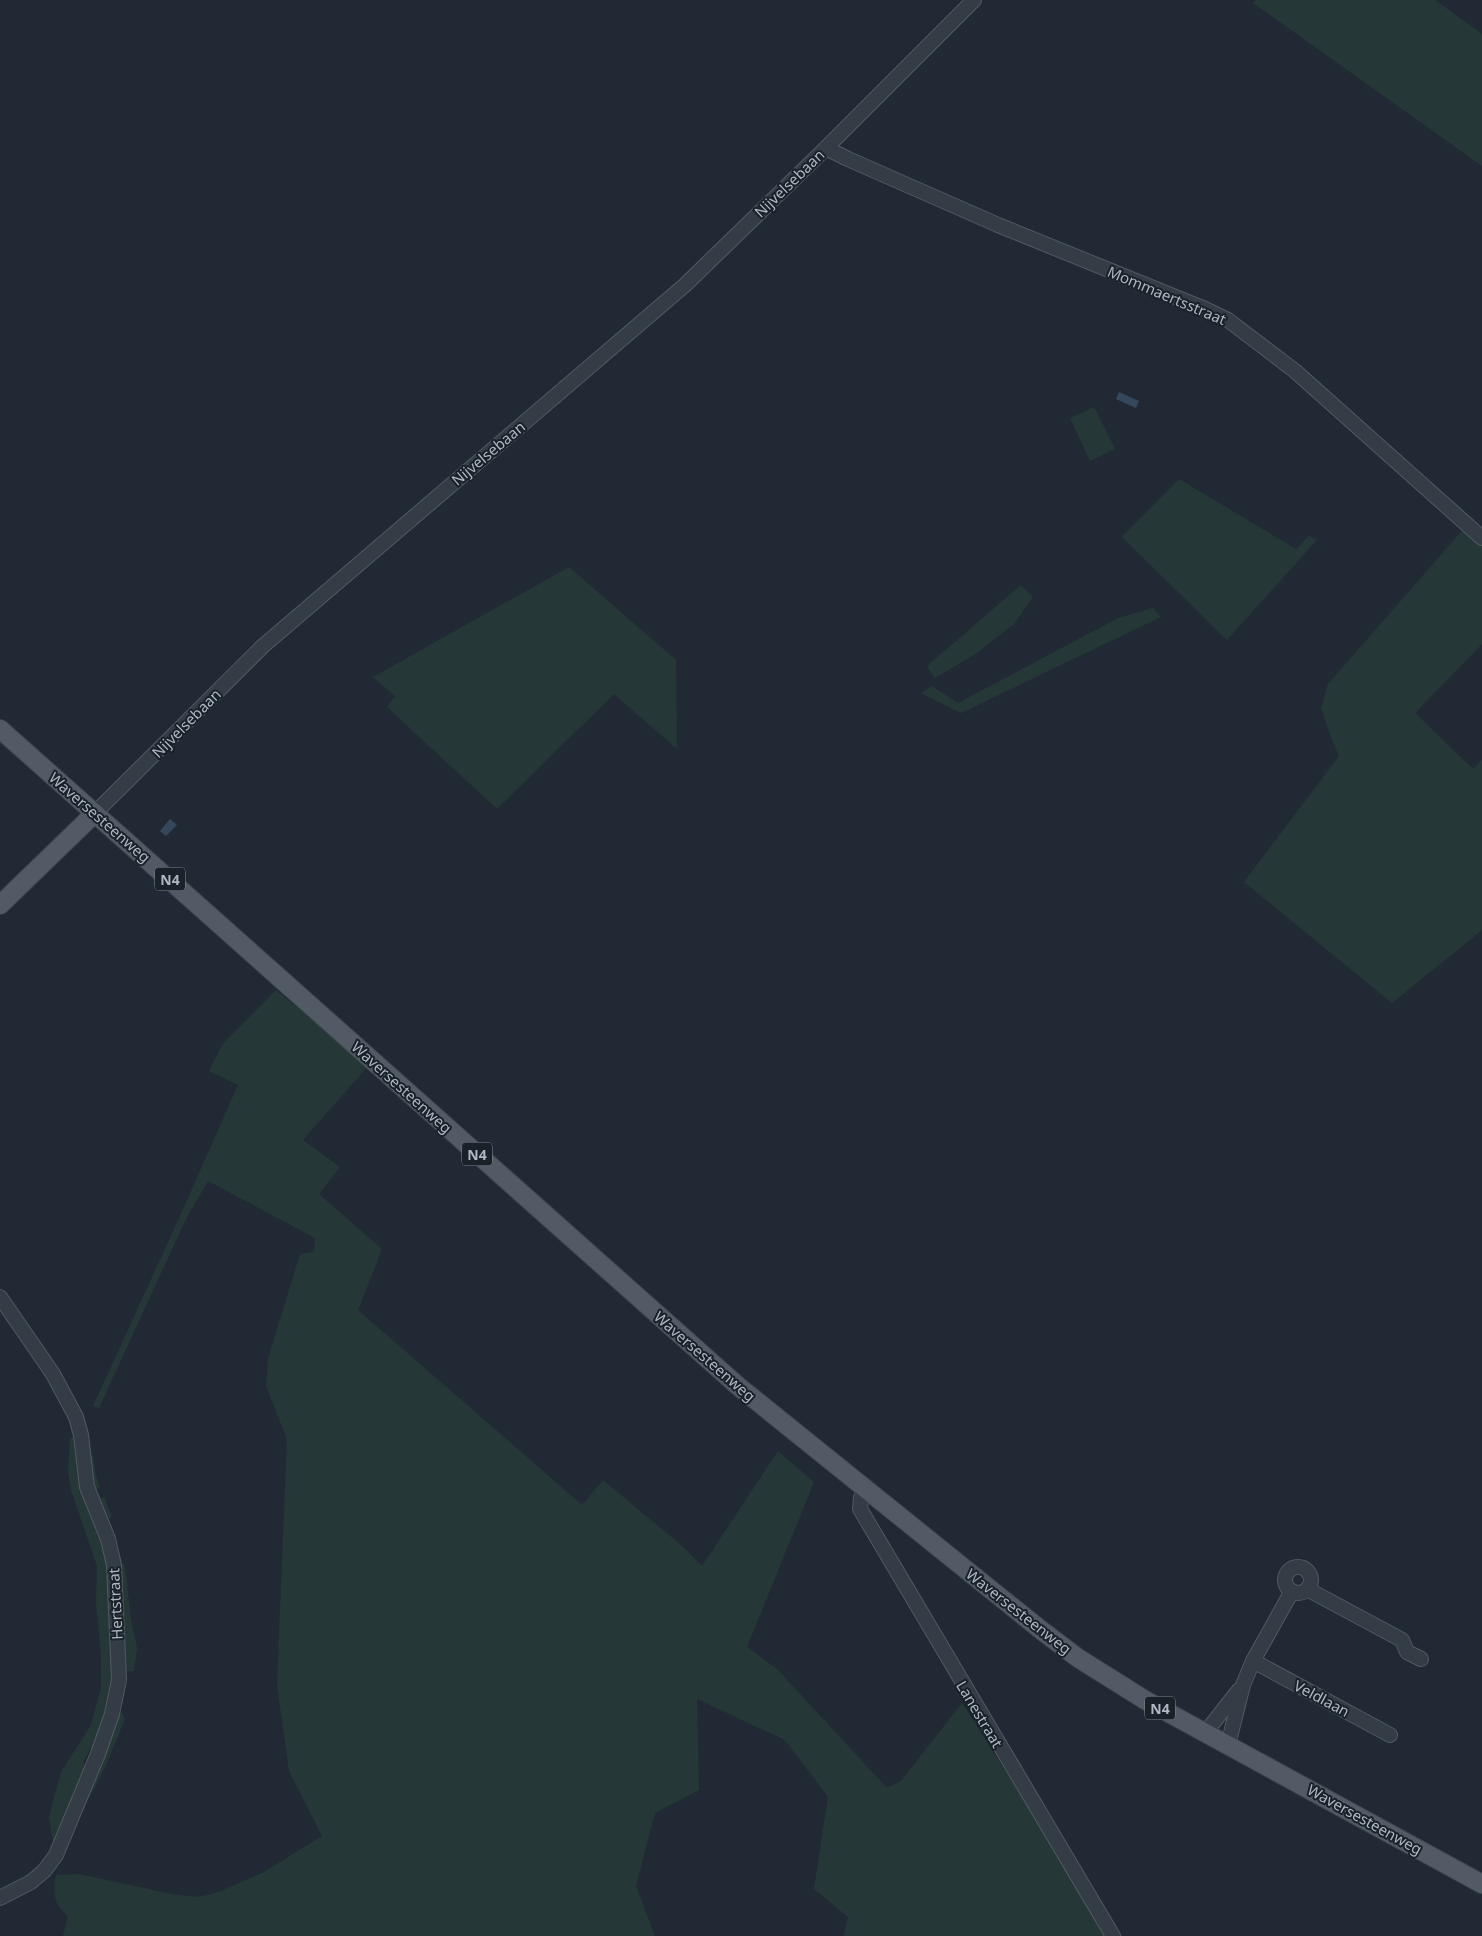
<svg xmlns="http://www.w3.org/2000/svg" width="1482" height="1936" font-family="'Noto Sans',sans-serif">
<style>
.green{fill:#253837}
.water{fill:#35475a}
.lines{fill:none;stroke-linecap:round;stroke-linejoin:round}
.minor-casing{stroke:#515a63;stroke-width:16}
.major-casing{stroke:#3d454e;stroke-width:20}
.minor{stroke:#343c45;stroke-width:14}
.major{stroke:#525b65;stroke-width:18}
.labels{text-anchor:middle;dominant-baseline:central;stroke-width:4;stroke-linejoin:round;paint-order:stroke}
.shield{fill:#192129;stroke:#818a94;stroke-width:1}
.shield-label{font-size:14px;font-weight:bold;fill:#aeb7c2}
.street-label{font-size:15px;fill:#aeb7c2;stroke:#192129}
</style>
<rect width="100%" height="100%" fill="#212a34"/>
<g class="green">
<path d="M1256,0H1435L1482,34V166L1253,3Z"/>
<path d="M1094,407L1115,449L1090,461L1070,418Z"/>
<path d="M1179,479L1296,549L1309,536L1317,540L1227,640L1122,537Z"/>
<path d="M1467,525L1482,538V644L1415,713L1473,769L1482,760V930L1392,1003L1244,882L1339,756L1331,737L1321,708L1328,684Z"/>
<path d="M569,567L676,660L677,749L614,694L497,809L387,707L395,696L373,677Z"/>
<path d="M1021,585L1033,597L1014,624L977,653L935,678L927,666Z"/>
<path d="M1153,608L1161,617L961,713L921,693L932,686L958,703L1118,618Z"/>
<path d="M276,990L368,1066L303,1140L340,1167L319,1194L382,1249L358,1310L582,1505L603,1480L681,1545L702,1566L778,1451L814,1482L747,1647L777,1669L887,1788L901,1781L962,1703L1004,1769L1021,1790L1109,1936H844L848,1917L814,1889L828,1797L785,1740L697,1699L699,1790L655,1813L636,1886L655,1936H63L68,1916C54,1905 52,1892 56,1875L79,1874L171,1894L199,1897L219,1892L264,1872L322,1836L289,1771L277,1685L287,1439L266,1386L268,1359L300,1254L314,1252L315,1238L208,1181L186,1219L99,1408L93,1406L180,1216L238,1085L209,1071L222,1045Z"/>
<path d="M76,1433L109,1552L115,1684L96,1744L90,1749L84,1761V1779L59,1835L53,1842L49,1817L61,1772L90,1727L101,1689V1654L96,1602L97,1566L71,1490L68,1472L70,1439Z"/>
<path d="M89,1455H93L95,1472L100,1488L93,1490Z"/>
<path d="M104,1497L112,1517L104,1518L97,1501Z"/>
<path d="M119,1561L125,1566L131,1620L137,1648L134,1671L125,1672Z"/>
<path d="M117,1706L125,1718C113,1749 102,1779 83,1806Z"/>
</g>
<g class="water">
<path d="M1119,392L1139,401L1136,408L1116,399Z"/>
<path d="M170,819L177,825L166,836L160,831Z"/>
</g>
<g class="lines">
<g class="minor-casing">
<g id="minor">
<path d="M826,148L848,159L998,225L1205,309L1228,320L1295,371L1482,538"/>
<path d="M95,813L263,646L685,285L826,148L974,0"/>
<path d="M0,1297L53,1374L76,1417L81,1435L87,1487L108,1539L114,1565L119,1680L112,1714L98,1754L56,1855L44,1871L31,1882L0,1898"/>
<path d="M866,1490L861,1498L860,1509L1113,1936"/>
<circle cx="1298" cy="1580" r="13"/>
<path d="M1307,1589L1402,1640L1407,1652L1421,1659"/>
<path d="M1253,1661L1390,1735"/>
<path d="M1205,1733L1239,1690"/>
<path d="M1228,1745L1243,1685L1253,1661L1292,1591"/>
</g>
</g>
<g class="major-casing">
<g id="major">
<path d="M0,729L738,1386L1041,1630L1078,1658L1145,1700L1482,1884"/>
<path d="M0,905L95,813"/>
</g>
</g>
<use href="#minor" class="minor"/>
<use href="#major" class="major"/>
</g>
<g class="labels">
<g class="shield">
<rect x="155" y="867.5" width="30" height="23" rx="4"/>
<rect x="462" y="1142.5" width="30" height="23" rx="4"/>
<rect x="1145" y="1696.5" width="30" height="23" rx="4"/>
</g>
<g class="shield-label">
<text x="170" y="879">N4</text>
<text x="477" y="1154">N4</text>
<text x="1160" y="1708">N4</text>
</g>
<g class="street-label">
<text transform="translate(789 183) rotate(-44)">Nijvelsebaan</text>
<text transform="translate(1167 295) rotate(23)">Mommaertsstraat</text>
<text transform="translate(488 453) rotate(-40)">Nijvelsebaan</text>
<text transform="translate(186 723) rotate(-45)">Nijvelsebaan</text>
<text transform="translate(100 817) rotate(41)">Waversesteenweg</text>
<text transform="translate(402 1087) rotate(42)">Waversesteenweg</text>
<text transform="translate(705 1356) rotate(41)">Waversesteenweg</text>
<text transform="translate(115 1604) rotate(-93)">Hertstraat</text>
<text transform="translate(1019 1611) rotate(38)">Waversesteenweg</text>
<text transform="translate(1322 1698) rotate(28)">Veldlaan</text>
<text transform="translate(980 1714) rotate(59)">Lanestraat</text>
<text transform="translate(1365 1819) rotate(29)">Waversesteenweg</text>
</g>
</g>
</svg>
